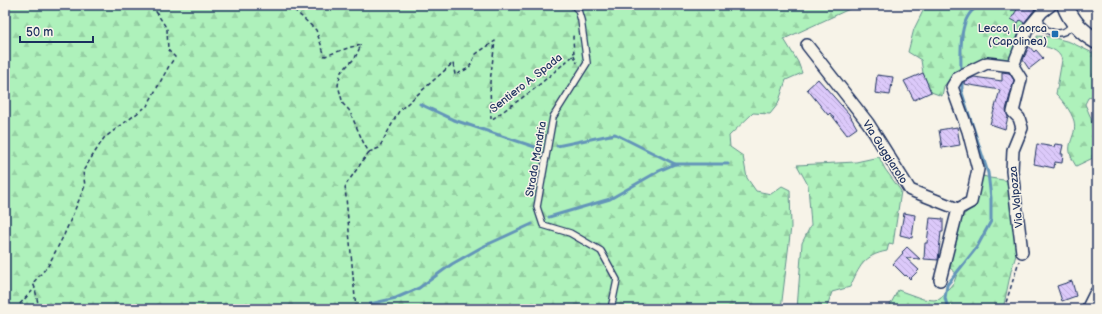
<svg xmlns="http://www.w3.org/2000/svg" width="1102" height="314" font-family="'Balsamiq Sans',sans-serif">
<style>
.forest{fill:url(#forest-firs);stroke:#64908c}
.lines{fill:none;stroke-linecap:round;stroke-linejoin:round}
.stream{stroke:#6495b9;stroke-width:3}
.building{fill:url(#building-back-hatch);stroke:#1b2f5e}
.service-casing{stroke:#1b2f5e;stroke-width:8}
.minor-casing{stroke:#1b2f5e;stroke-width:14}
.secondary-casing{stroke:#1b2f5e;stroke-width:19}
.path{stroke:#1b2f5e;stroke-width:1.5;stroke-dasharray:4 3;stroke-linecap:butt}
.service{stroke:#f7f3e8;stroke-width:5.5}
.minor{stroke:#f7f3e8;stroke-width:11}
.secondary{stroke:#f7f3e8;stroke-width:16}
.poi-dot{fill:#1f6fb2;stroke:#f7f3e8;stroke-width:1.5}
.labels{text-anchor:middle;dominant-baseline:central;stroke-width:3;stroke-linejoin:round;paint-order:stroke}
.poi-label{font-size:11px;fill:#1b2f5e;stroke:#f7f3e8;text-anchor:end}
.street-label{font-size:11px;fill:#1b2f5e;stroke:#f7f3e8}
</style>
<defs>
<pattern id="forest-firs" width="22" height="20" patternUnits="userSpaceOnUse"><rect width="22" height="20" fill="#aef1bb"/><path d="M5 1l3.5 6h-7zM16 11l3.5 6h-7z" fill="#95cfa3"/></pattern>
<pattern id="building-back-hatch" width="6" height="6" patternUnits="userSpaceOnUse"><rect width="6" height="6" fill="#dcc9fa"/><path d="M-1 5l2 2M0 0l6 6M5-1l2 2" fill="none" stroke="#bcadd9"/></pattern>
</defs>
<rect width="100%" height="100%" fill="#f7f3e8"/>
<filter id="ink" filterUnits="userSpaceOnUse"><feTurbulence type="fractalNoise" baseFrequency=".025" numOctaves="2"/><feDisplacementMap in="SourceGraphic" scale="8" xChannelSelector="R" yChannelSelector="G"/><feConvolveMatrix kernelMatrix="1 2 1 2 8 2 1 2 1" color-interpolation-filters="sRGB"/></filter>
<g filter="url(#ink)">
<g class="forest">
<path d="M5,5H858L784,39L798,62L802,73L786,80L778,104L770,114L753,113L729,136L730,147L743,156L747,178L756,191L771,194L782,186L790,190L791,227L781,309H5Z"/>
<path d="M926,5H1042L1016,55L1010,61L954,75L944,86L942,96L931,92L923,73L921,60L908,52L914,29Z"/>
<path d="M1037,36L1051,37L1070,42L1097,55V94L1088,98L1085,104L1091,118L1093,134V158L1076,166C1061,143 1078,139 1074,121C1071,111 1063,101 1056,94L1062,60C1059,49 1048,48 1038,44L1037,41Z"/>
<path d="M879,157L885,169L901,191L893,244L889,243L887,251C864,255 859,267 850,287L832,292L826,309H797L802,243L811,225L808,185L797,165L856,162Z"/>
<path d="M980,175L990,178L1010,181L1019,246L1011,271L1003,309H888L898,290L923,299L934,300L940,299L954,282L957,274L950,268L952,250L961,217L973,207Z"/>
</g>
<g class="lines">
<g class="stream">
<path d="M961,72C961,55 958,18 976,8C979,7 984,6 988,5"/>
<path d="M420,104L454,120L538,148"/>
<path d="M557,146L615,134L675,164"/>
<path d="M549,217L610,199L659,171L675,164H728"/>
<path d="M370,304L396,298L419,288L452,264L482,247L532,224"/>
<path d="M948,309L945,298L947,285L977,247L991,221V198L988,173L962,93V77"/>
</g>
</g>
<g class="building">
<path d="M1020,5H1027L1035,9L1024,23L1020,20L1018,23L1011,19Z"/>
<path d="M1029,46L1034,52L1036,50L1043,58L1029,69L1023,60Z"/>
<path d="M1002,72L1009,73L1014,80L1006,110L1008,117L1005,129L990,124L1000,90L964,84V82L974,77L1002,81Z"/>
<path d="M923,73L931,92L914,100L904,81Z"/>
<path d="M877,75L893,77L890,95L875,93Z"/>
<path d="M818,79L849,114L857,128L847,135L830,113L828,115L807,89Z"/>
<path d="M957,127L960,145L942,148L939,130Z"/>
<path d="M1037,144L1054,147L1055,144L1063,145L1061,154H1063L1062,163L1055,162L1054,168L1034,164Z"/>
<path d="M904,213L915,215L912,238L900,235Z"/>
<path d="M930,218L943,219V232H941L938,260L924,259L925,243H927Z"/>
<path d="M907,247L920,259L906,258L919,270L910,279L906,275L905,276L893,264L903,253L902,252Z"/>
<path d="M1072,281L1076,296L1062,301L1057,286Z"/>
</g>
<g class="lines">
<g class="service-casing">
<g id="service">
<path d="M573,5L578,10L581,20L587,63L553,117L537,207L543,225L570,233L601,251L617,280L611,309"/>
<path d="M1040,16C1039,34 1066,40 1072,23"/>
</g>
</g>
<g class="minor-casing">
<g id="minor">
<path d="M807,45L868,123L910,190L958,209L971,202L978,169L968,131L952,87L958,77L987,63L1013,66"/>
<path d="M1022,252L1012,171L1013,150L1022,128L1019,118L1013,112L1021,79L1013,66L1027,30L1042,12L1051,5"/>
<path d="M940,280L958,209"/>
</g>
</g>
<g class="secondary-casing">
<g id="secondary">
<path d="M1065,5C1071,21 1082,33 1097,41"/>
<path d="M1090,309L1097,295"/>
</g>
</g>
<g class="path">
<path d="M289,5L316,30L325,56L351,47L361,45L355,58L341,72L338,85L343,104L349,110L364,144L369,152L379,148L399,111L453,63L455,75L469,68L476,54L495,41L490,82L491,120L533,90L574,55L573,37L574,33"/>
<path d="M574,55L577,63"/>
<path d="M15,309L35,288"/>
<path d="M39,309L35,288L33,283L48,266L64,235L85,186L83,171L104,138L147,106L169,66L175,57L168,50L167,29L155,10L156,5"/>
<path d="M356,309L345,186L369,152"/>
<path d="M1004,309L1019,261"/>
</g>
<use href="#service" class="service"/>
<use href="#minor" class="minor"/>
<use href="#secondary" class="secondary"/>
</g>
</g>
<rect class="poi-dot" x="1051" y="30" width="8" height="8" rx="2"/>
<g class="labels">
<g class="poi-label">
<text x="1047" y="28">Lecco, Laorca<tspan x="1047" dy="13">(Capolinea)</tspan></text>
</g>
<g class="street-label">
<text transform="translate(526 83) rotate(-38)">Sentiero A. Spada</text>
<text transform="translate(885 152) rotate(57)">Via Guggiarolo</text>
<text transform="translate(536 159) rotate(-80)">Strada Mandria</text>
<text transform="translate(1016 197) rotate(-96)">Via Valpozza</text>
</g>
</g>
<rect width="1102" height="314" fill="none" stroke="#f7f3e8" stroke-width="20"/>
<rect x="10" y="10" width="1082" height="294" fill="none" stroke="#1b2f5e" stroke-width="1.5" filter="url(#ink)"/>
<path d="M20 36v6h73v-6" fill="none" stroke="#1b2f5e" stroke-width="2"/>
<text x="26" y="36" font-size="12" fill="#1b2f5e" stroke="#f7f3e8" stroke-width="3" paint-order="stroke">50 m</text>
</svg>
